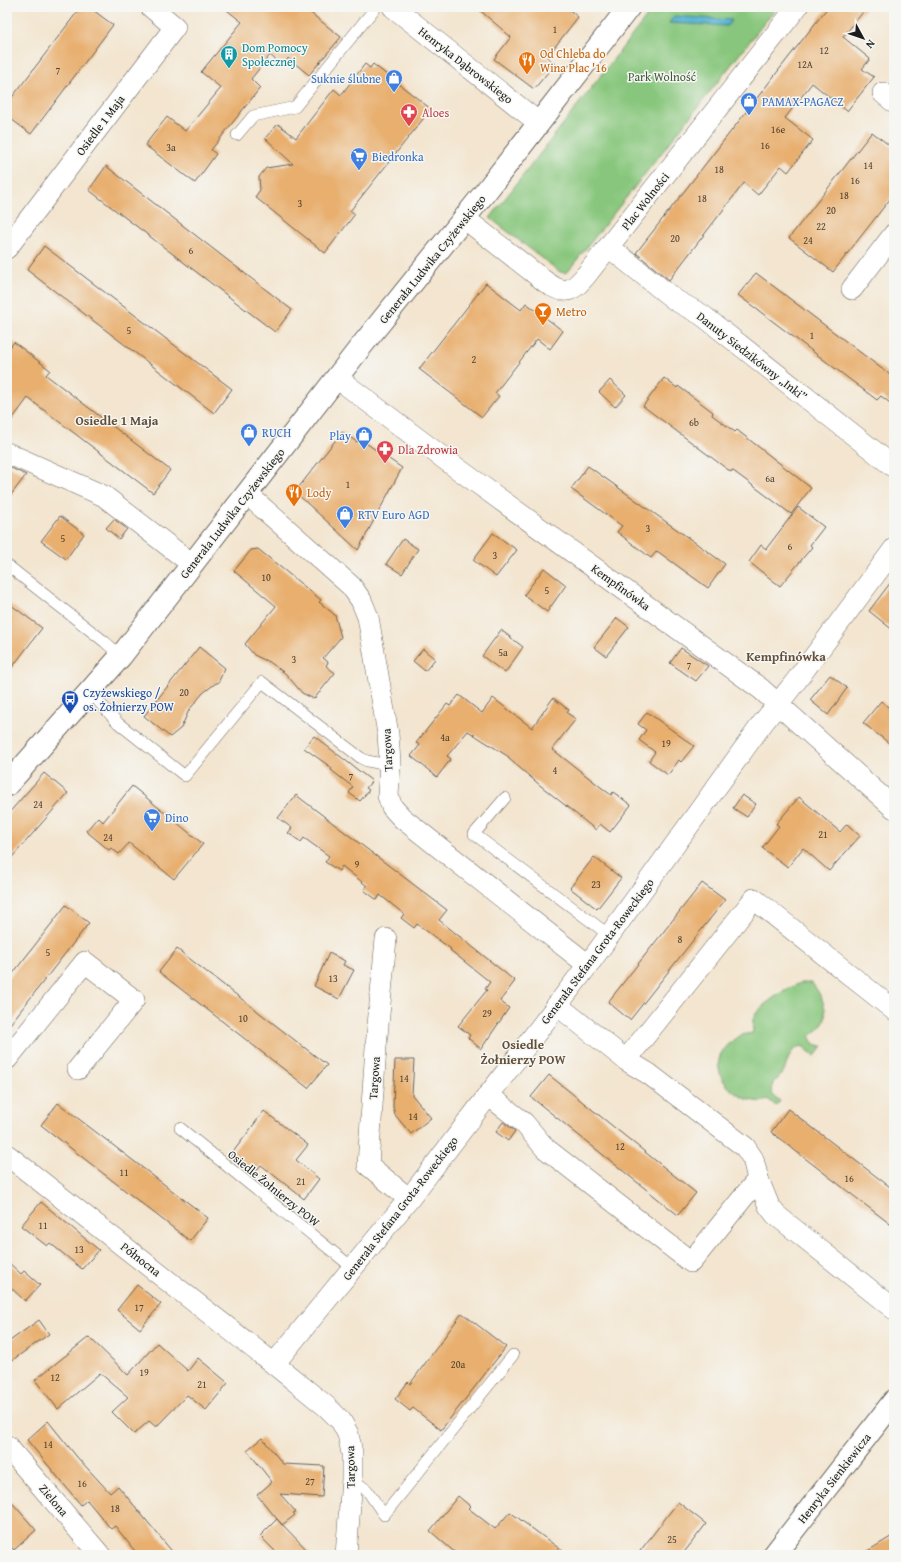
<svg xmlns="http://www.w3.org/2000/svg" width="901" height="1562" font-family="'Gentium Book Plus',serif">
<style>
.green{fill:#87c67c;stroke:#52714c}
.water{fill:#51b2d0;stroke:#366776}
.building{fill:#e8af6e}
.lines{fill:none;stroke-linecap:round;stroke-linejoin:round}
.service-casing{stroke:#67625b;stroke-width:12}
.minor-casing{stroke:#67625b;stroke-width:22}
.tertiary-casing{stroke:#67625b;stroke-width:24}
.service{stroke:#fff;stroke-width:11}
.minor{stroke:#fff;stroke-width:21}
.tertiary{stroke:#fff;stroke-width:22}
.labels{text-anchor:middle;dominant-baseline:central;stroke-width:3;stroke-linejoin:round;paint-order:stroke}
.number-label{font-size:10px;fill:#4f4130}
.culture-label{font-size:12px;fill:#0d838f;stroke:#f6f6f2;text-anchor:start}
.food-label{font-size:12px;fill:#c56008;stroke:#f6f6f2;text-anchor:start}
.street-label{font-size:12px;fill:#1c1c1c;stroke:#f6f6f2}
.park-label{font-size:12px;fill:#41583e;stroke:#f6f6f2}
.shop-label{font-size:12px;fill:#366cbe;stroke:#f6f6f2;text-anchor:start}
.health-label{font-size:12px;fill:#be3a42;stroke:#f6f6f2;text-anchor:start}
.transit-label{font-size:12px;fill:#164399;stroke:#f6f6f2;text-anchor:start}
.neighbourhood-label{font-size:13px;font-weight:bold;fill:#634f39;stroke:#f6f6f2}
</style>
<rect width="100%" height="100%" fill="#f6f6f2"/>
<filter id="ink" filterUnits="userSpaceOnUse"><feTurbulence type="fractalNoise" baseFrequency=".025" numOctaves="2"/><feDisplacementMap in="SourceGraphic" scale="8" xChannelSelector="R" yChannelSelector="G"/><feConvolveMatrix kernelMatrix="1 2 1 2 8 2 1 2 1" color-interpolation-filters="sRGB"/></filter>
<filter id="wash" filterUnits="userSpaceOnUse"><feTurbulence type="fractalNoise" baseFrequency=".012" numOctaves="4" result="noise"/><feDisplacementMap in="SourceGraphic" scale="16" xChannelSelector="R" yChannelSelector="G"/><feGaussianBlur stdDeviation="0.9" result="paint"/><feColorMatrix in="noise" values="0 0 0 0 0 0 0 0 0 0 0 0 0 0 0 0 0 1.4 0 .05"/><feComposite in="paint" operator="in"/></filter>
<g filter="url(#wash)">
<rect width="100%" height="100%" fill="#f3e5cf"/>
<g class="green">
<path d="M654,7H777L569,270L565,273L560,272L490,218Z"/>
<path d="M800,983H812C820,993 830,1011 823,1023C821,1029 814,1033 810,1036C811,1044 816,1045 823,1046L815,1056L802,1046C782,1051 792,1072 773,1082L772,1094L780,1101L776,1106L769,1100C746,1108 711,1082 720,1056C721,1052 725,1049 727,1046C735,1037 742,1034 753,1033C753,1030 752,1024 753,1020C757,1005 787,989 800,983Z"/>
</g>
<path class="water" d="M674,16L732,20L727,26L669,23Z"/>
<g id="blocks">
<g class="building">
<path d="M81,7H89L113,25L31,134L7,116V104Z"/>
<path d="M223,7H303L341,37L309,75L288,58L283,66L270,55L251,79L260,88L211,150L216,154L195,183L145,145L167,117L185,131L221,88L201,72L242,22Z"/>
<path d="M476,7H566L578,17L547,57L555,64L534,89L494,59L511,37Z"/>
<path d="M828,7H867L843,37L870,59L862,69L874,77L847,111L812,83L785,118L813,140L788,172L781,166L758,195L744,183L669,280L636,253Z"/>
<path d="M365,64L370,68L373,64L431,109L350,211L355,214L325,253L255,197L260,190L259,177L266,168L293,164L265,138L278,124L296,138L334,89L341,95Z"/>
<path d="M872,132L894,149V194L833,272L789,238Z"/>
<path d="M106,166L292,310L275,332L89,190Z"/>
<path d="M44,246L232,389L214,413L27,270Z"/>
<path d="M756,273L894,378V406L881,396L877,400L738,295Z"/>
<path d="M486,283L521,310L526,303L563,331L550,349L537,339L495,393L499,396L482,417L419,369Z"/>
<path d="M14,342L50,370L46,375L170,470L153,493L28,398L7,426V351Z"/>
<path d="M664,378L677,388L678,386L713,412L712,415L735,432L737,430L811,488L791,514L732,470L731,472L643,406Z"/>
<path d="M610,380L626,395L615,407L599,392Z"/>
<path d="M342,432L357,442L360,439L402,468L358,550L295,492Z"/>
<path d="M7,466L26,475L7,500Z"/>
<path d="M588,466L725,564L708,588L657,551L651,558L617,532L622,526L571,489Z"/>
<path d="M798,507L824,527L810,545L812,547L780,586L749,562L761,545L766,549Z"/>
<path d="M60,516L84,534L66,559L41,541Z"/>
<path d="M114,519L127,529L119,539L106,528Z"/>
<path d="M493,533L517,550L496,577L473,560Z"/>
<path d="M403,539L418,549L402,574L386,564Z"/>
<path d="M258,549L321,600L319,602L335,615L341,637L323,658L328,662L326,666L335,673L314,699L302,693L286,674L271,663L254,655L245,644L276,606L234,571L251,550Z"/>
<path d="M544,568L566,585L547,612L524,595Z"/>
<path d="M894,578V631L869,611Z"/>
<path d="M7,602L42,628L7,674Z"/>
<path d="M617,618L629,627L606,656L594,647Z"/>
<path d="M501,630L523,647L505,673L482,656Z"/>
<path d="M199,647L225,668L218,683H216L203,693L189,710L181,728L170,737L144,716Z"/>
<path d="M681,648L708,666L696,681L670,663Z"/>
<path d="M423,649L435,659L425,671L413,661Z"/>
<path d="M830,675L847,688L828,715L810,700Z"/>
<path d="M459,695L482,713L493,698L532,728L553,698L569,710L567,713L576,719L552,749L611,795L613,792L631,805L610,832L600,824L596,830L541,786L508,758L509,757L468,731L447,756L451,759L437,777L411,756L420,745L416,743L447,704L450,706Z"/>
<path d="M881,701L894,712V747L863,723Z"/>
<path d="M647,712L694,746L681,762L679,760L668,775L649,761L655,752L639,740L646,730L638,724Z"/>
<path d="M314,736L372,781L366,788L369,790L360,801L349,793L353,787L331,770L332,768L304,748Z"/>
<path d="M44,773L68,793L7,863V815Z"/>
<path d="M132,786L203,844L174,879L129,843L119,854L111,848L109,850L86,831L98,817L103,822Z"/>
<path d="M296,795L447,910L439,920L515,981L500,1001L509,1008L481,1049L468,1038L470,1035L458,1026L487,990L485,989L490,982L450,950L451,949L417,924L414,928L401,918L404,914L380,895L377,900L364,890L367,886L342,866L339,871L325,862L329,856L304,838L301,842L288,833L292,828L278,818Z"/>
<path d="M742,795L756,804L747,817L733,808Z"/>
<path d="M799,797L840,832L847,824L860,836L829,871L803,848L788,867L762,848L779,826L776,824Z"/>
<path d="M594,857L621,878L597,909L570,888Z"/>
<path d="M702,883L725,900L630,1020L608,1002Z"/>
<path d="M66,905L89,923L7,1028V981Z"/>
<path d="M177,949L327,1065L308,1088L159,972Z"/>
<path d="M329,953L345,961L343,965L354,970L339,999L314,986Z"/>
<path d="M395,1060H414L412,1095L431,1118L411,1134L395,1115L393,1107Z"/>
<path d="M549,1075L696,1193L678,1215L531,1097Z"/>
<path d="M58,1103L208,1218L190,1241L41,1125Z"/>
<path d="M788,1109L894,1190V1227L771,1132Z"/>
<path d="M264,1111L308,1145L296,1160L319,1179L304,1199L261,1165L253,1175L230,1156Z"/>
<path d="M503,1122L515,1131L508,1141L496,1132Z"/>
<path d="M41,1202L99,1250L82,1269L50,1243L47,1246L21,1226Z"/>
<path d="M7,1261L21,1274L24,1271L40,1285L25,1301L7,1284Z"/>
<path d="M137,1285L161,1304L140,1329L117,1310Z"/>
<path d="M462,1313L506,1347L441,1430L413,1408L410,1411L395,1399L408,1382L410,1384Z"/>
<path d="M39,1320L49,1334L7,1364V1343Z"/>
<path d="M89,1337L128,1375L157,1343L188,1371L198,1358L228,1383L206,1410L187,1395L156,1427L149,1421L134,1434L112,1412L128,1397L100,1373L58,1409L35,1380Z"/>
<path d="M48,1421L77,1457L110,1493L118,1486L175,1555H138L115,1526L111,1529L87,1500L81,1505L27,1440Z"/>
<path d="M262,1438L283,1464L324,1466L322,1497L280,1494L296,1512L293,1513L295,1515L282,1525L257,1495L272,1482L247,1450Z"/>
<path d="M458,1496L470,1506L468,1508L495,1529L510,1512L568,1555H458L430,1531Z"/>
<path d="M7,1497L36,1530L14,1550L7,1543Z"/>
<path d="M678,1502L706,1524L682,1555H637Z"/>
<path d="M277,1519L312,1555H279L260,1536Z"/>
<path d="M894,1535V1555H861Z"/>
</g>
</g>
</g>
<g filter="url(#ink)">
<use href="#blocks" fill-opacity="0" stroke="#67625b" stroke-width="1"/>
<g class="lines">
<g class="service-casing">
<g id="service">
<path d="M237,135L253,116L295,107L376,7"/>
<path d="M7,565L105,642L121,656"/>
<path d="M90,692L118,723L185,776L262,682L361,758L367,761L389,765"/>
<path d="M505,798L474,834L609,935"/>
<path d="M180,1128L353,1268"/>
<path d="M352,1479L367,1490L384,1515L513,1355"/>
</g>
</g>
<g class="minor-casing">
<g id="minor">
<path d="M393,7L539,123"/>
<path d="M883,93L894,102"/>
<path d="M464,218L547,283C566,296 573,291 587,274L797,7"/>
<path d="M609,247L675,300L702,315L894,467"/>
<path d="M7,248L175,27L151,7"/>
<path d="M852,289L894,234"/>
<path d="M337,378L454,466L761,689L894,808"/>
<path d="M7,453L104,496L192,564"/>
<path d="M247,494L351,586L361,600L368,617L388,734L390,763L388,796L392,807L402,818L588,965"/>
<path d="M386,939L376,1047L368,1165L409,1199"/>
<path d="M7,1059L85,962L134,1000L78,1069"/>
<path d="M626,1060L754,899L894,1010"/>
<path d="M488,1095L524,1123L545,1148L691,1262L758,1179L753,1159L745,1147L649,1074L626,1060L557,1005"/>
<path d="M7,1155L274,1364L327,1407L341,1421L348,1434L352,1453V1479L346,1555"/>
<path d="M758,1179L769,1206L776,1215L894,1309"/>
<path d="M274,1364L409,1199L588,965L762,724L796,681L894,549"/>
<path d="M7,1446L100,1555"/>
</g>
</g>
<g class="tertiary-casing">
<g id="tertiary">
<path d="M7,785L121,656L359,349L487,190L629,7"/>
<path d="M774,1555L894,1401"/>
</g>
</g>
<use href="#service" class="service"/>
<use href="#minor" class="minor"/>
<use href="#tertiary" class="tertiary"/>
</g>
</g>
<defs>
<g id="building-pin" transform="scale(0.9)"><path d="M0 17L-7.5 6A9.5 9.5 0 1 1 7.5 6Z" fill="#0f9aa8" stroke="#f6f6f2"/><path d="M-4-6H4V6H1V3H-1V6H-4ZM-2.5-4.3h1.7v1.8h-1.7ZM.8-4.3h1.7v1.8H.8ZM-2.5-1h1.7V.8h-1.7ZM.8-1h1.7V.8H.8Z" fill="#fff"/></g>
<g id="restaurant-pin" transform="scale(0.9)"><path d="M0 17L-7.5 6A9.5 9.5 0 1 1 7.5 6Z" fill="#e8710a" stroke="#f6f6f2"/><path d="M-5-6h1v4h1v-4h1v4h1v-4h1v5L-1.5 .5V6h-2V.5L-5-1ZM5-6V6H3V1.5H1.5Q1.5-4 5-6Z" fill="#fff"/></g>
<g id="shop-pin" transform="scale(0.9)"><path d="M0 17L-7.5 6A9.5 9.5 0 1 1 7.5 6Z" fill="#3f7fe0" stroke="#f6f6f2"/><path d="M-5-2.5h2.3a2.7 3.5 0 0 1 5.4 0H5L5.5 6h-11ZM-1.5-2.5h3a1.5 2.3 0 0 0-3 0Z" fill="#fff"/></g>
<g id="pharmacy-pin" transform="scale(0.9)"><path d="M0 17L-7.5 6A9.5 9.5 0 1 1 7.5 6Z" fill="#e0444e" stroke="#f6f6f2"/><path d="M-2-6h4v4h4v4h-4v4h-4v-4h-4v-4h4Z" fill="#fff"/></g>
<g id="supermarket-pin" transform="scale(0.9)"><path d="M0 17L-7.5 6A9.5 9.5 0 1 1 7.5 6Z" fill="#3f7fe0" stroke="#f6f6f2"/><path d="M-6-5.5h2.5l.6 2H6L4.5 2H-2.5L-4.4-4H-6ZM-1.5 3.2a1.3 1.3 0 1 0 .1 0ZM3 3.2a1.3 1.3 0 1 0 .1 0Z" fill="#fff"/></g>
<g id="bar-pin" transform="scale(0.9)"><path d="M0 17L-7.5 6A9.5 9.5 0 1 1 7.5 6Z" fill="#e8710a" stroke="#f6f6f2"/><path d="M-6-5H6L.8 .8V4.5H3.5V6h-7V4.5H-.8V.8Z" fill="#fff"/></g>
<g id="bus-pin" transform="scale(0.9)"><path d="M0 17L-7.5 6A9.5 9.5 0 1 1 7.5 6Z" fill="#1a4fb4" stroke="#f6f6f2"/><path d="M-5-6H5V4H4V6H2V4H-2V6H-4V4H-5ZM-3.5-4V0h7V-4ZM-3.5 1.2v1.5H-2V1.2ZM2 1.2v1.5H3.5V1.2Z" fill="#fff"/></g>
</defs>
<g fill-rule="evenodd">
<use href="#building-pin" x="229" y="54"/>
<use href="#restaurant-pin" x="527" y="60"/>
<use href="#shop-pin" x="394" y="78"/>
<use href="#shop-pin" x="749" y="101"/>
<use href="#pharmacy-pin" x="409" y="112"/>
<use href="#supermarket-pin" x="359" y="156"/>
<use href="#bar-pin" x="543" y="311"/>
<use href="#shop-pin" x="249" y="432"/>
<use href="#shop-pin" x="364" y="435"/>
<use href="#pharmacy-pin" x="385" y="449"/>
<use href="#restaurant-pin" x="294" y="492"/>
<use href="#shop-pin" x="345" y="514"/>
<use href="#bus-pin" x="70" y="699"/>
<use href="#supermarket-pin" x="152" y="817"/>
</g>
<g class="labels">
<g class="number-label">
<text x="555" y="29">1</text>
<text x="824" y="50">12</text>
<text x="805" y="64">12A</text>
<text x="58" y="70">7</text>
<text x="778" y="129">16e</text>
<text x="765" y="145">16</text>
<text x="171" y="147">3a</text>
<text x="868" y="165">14</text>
<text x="719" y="169">18</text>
<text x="855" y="180">16</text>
<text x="844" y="195">18</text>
<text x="702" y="198">18</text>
<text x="300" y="203">3</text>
<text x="831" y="210">20</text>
<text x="821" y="226">22</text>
<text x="675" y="238">20</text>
<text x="808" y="240">24</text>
<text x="191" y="250">6</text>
<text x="129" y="330">5</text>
<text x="812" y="335">1</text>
<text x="474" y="359">2</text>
<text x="694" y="422">6b</text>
<text x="770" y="478">6a</text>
<text x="348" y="484">1</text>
<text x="648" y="528">3</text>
<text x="63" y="538">5</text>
<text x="790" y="546">6</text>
<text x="495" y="555">3</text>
<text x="266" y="577">10</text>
<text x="547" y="590">5</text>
<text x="503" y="652">5a</text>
<text x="294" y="659">3</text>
<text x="689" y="665">7</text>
<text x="184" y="692">20</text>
<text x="445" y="737">4a</text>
<text x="666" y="743">19</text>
<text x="555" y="770">4</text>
<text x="351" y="776">7</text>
<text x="38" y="804">24</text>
<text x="823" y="834">21</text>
<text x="108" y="837">24</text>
<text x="357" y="864">9</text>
<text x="596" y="884">23</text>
<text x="680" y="939">8</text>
<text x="48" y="952">5</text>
<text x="333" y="978">13</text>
<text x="487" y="1013">29</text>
<text x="243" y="1018">10</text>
<text x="404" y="1078">14</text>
<text x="413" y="1116">14</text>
<text x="620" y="1146">12</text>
<text x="124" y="1172">11</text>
<text x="849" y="1178">16</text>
<text x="301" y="1181">21</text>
<text x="43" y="1225">11</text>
<text x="79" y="1249">13</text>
<text x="139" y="1307">17</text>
<text x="458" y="1364">20a</text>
<text x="144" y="1372">19</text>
<text x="55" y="1377">12</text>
<text x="202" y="1384">21</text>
<text x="48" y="1444">14</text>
<text x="310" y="1481">27</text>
<text x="82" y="1483">16</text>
<text x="115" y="1508">18</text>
<text x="672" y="1539">25</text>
</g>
<g class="culture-label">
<text x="242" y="47">Dom Pomocy<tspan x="242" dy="14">Społecznej</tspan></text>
</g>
<g class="food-label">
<text x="540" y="53">Od Chleba do<tspan x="540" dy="14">Wina Plac '16</tspan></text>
<text x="556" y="311">Metro</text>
<text x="307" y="492">Lody</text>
</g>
<g class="street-label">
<text transform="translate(466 65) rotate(38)">Henryka Dąbrowskiego</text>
<text transform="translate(100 125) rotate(-53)">Osiedle 1 Maja</text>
<text transform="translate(645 201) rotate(-52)">Plac Wolności</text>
<text transform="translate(432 259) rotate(-51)">Generała Ludwika Czyżewskiego</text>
<text transform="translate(752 356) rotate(38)">Danuty Siedzikówny „Inki”</text>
<text transform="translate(232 513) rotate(-52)">Generała Ludwika Czyżewskiego</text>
<text transform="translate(621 587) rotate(36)">Kempfinówka</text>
<text transform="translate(387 750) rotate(-93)">Targowa</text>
<text transform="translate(597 951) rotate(-53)">Generała Stefana Grota-Roweckiego</text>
<text transform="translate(374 1078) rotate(-86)">Targowa</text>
<text transform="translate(274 1188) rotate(39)">Osiedle Żołnierzy POW</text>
<text transform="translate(400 1208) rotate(-52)">Generała Stefana Grota-Roweckiego</text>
<text transform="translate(141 1259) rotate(38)">Północna</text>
<text transform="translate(350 1467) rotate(-91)">Targowa</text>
<text transform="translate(834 1478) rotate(-52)">Henryka Sienkiewicza</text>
<text transform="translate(54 1500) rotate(50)">Zielona</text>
</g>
<g class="park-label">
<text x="662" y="76">Park Wolność</text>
</g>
<g class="shop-label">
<text x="381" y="78" text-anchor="end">Suknie ślubne</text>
<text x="762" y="101">PAMAX-PAGACZ</text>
<text x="372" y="156">Biedronka</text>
<text x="262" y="432">RUCH</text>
<text x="351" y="435" text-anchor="end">Play</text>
<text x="358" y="514">RTV Euro AGD</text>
<text x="165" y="817">Dino</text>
</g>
<g class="health-label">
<text x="422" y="112">Aloes</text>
<text x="398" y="449">Dla Zdrowia</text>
</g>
<g class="transit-label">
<text x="83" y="692">Czyżewskiego /<tspan x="83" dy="14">os. Żołnierzy POW</tspan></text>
</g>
<g class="neighbourhood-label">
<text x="117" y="420">Osiedle 1 Maja</text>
<text x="786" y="656">Kempfinówka</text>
<text x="523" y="1044">Osiedle<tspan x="523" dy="15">Żołnierzy POW</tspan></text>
</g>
</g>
<rect width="901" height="1562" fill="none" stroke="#f6f6f2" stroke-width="24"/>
<g transform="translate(863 38) rotate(130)" stroke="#f6f6f2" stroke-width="3" paint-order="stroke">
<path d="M0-3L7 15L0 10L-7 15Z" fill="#1c1c1c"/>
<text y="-6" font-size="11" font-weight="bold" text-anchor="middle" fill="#1c1c1c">N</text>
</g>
</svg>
